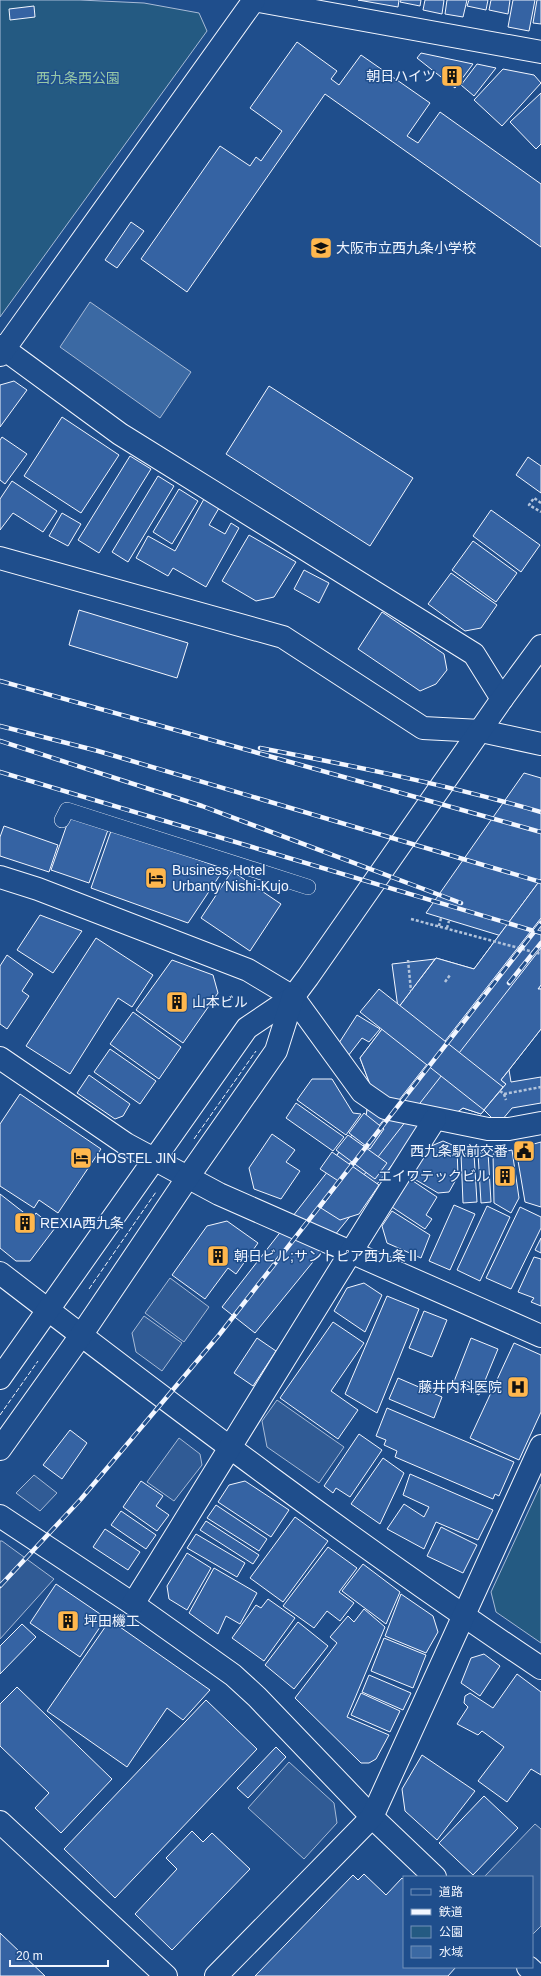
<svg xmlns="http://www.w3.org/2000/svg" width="541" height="1976" font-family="Arial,'Noto Sans JP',sans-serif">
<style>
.green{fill:#245a82;stroke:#a8bbd7}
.parking{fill:#305b95;stroke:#a8bbd7}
.water{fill:#3b69a3;stroke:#a8bbd7}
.building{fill:#3563a3;stroke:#f2f6ff}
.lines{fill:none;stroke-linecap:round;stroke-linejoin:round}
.lane-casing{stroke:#f2f6ff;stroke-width:16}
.street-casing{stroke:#f2f6ff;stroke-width:24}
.secondary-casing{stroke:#f2f6ff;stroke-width:24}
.path{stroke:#b3c4dc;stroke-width:2.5;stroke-dasharray:3 2;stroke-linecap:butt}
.lane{stroke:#1f4e8c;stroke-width:15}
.street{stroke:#1f4e8c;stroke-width:22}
.secondary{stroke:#1f4e8c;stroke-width:22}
.rail-casing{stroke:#f2f6ff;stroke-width:4.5}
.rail{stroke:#1f4e8c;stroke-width:3;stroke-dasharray:9;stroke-linecap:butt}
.fence{stroke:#f2f6ff;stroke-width:1;stroke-dasharray:5 2;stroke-linecap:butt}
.labels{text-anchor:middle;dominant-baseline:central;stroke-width:3;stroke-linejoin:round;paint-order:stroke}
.poi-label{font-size:14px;fill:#f2f6ff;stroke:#1f4e8c;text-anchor:start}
.park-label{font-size:14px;fill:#97c8a6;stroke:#1f4e8c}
</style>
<rect width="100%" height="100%" fill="#1f4e8c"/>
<g class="green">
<path d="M0,0H80L144,3L199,13L207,31L0,317Z"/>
<path d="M541,1484V1643L496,1612L491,1592Z"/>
</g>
<g class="parking">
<path d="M170,1278L209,1307L184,1342L145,1313Z"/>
<path d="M144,1316L182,1343L162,1371L136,1352L132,1333Z"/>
<path d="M277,1400L344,1447L319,1483L267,1447L262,1421Z"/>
<path d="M179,1438L200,1454L202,1465L174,1501L147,1482Z"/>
<path d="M34,1475L57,1493L40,1511L16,1493Z"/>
<path d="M0,1541H2L54,1579L0,1639Z"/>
<path d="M289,1762L334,1803L337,1823L304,1859L248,1808Z"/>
<path d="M535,1824L541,1829V1926L532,1935V1877H484Z"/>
</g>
<path class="water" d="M90,302L191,372L160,418L60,347Z"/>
<g class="building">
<path d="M358,0H399L398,7Z"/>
<path d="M401,0H421L420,6L400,2Z"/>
<path d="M425,0H444L442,14L423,10Z"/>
<path d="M447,0H467L463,17L445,14Z"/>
<path d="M469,0H488L486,10L467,6Z"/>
<path d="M491,0H510L508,14L489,10Z"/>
<path d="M513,0H535L529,31L508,27Z"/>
<path d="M537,0H541V24L533,23Z"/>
<path d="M34,6L35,17L10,20L9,9Z"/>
<path d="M297,42L337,71L331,79L339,85L361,55L430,103L407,136L418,143L440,112L541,184V247L325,94L187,292L141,259L220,146L250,166L256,157L261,161L282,131L250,108Z"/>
<path d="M421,53L473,64L455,88L417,58Z"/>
<path d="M477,64L496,68L474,96L461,85Z"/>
<path d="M503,69L534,75L541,83L502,126L474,100Z"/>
<path d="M541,93V144L536,149L510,122Z"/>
<path d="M131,222L144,231L117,268L105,260Z"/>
<path d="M14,381L27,390L0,427V385Z"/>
<path d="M269,386L413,478L370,546L226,454Z"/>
<path d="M62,417L119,455L81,513L24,476Z"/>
<path d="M2,437L27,454L5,484L0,480V440Z"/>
<path d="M130,456L151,469L99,553L78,540Z"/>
<path d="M528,457L541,466V493L516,475Z"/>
<path d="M158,476L174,486L128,562L112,552Z"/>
<path d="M12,481L57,511L43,532L13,513L0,530V499Z"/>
<path d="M179,489L198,501L172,544L153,532Z"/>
<path d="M204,499L219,508L209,525L225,534L231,523L239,528L206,587L173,568L168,576L136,558L148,536L175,551Z"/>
<path d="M491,510L540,545L521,572L473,536Z"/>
<path d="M62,513L81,524L68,546L49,536Z"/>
<path d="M249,535L296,562L274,597L256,601L222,581Z"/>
<path d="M473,541L517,573L496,602L452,570Z"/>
<path d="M304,570L329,583L319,603L294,589Z"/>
<path d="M451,573L497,605L481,628L465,631L428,604Z"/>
<path d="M79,610L188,643L177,678L69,645Z"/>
<path d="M382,612L444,654L447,670L436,684L420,691L358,649Z"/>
<path d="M524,773L541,778V948L426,913Z"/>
<path d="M71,813L109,827L89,883L51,870Z"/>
<path d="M4,826L58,845L49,872L0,856V837Z"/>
<path d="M112,828L224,869L188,923L91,888Z"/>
<path d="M232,871L281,904L250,951L201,918Z"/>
<path d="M541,879V985L538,989H541V1029L501,1080L506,1084L481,1114L463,1108L405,1149L255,1333L222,1307L335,1162L334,1159L366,1116L371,1087L360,1058L436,958L474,969Z"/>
<path d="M541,879V918L346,1168L334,1159L366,1116L371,1087L360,1058L436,958L474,969Z"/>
<path d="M40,915L82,931L53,973L17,950Z"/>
<path d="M96,938L153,975L132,1007L118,998L70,1074L26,1046Z"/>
<path d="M541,948V985L538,989H541V1029L501,1080L506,1084L481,1114L463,1108L405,1149L373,1189L360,1180Z"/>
<path d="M7,955L33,974L22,991L29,996L7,1029L0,1024V966Z"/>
<path d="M435,959L398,1008L392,964Z"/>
<path d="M172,960L213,975L218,993L183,1043L136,1010Z"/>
<path d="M379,989L503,1087L484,1110L360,1012Z"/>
<path d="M133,1012L181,1047L159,1079L110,1044Z"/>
<path d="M357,1015L380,1029L369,1042L362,1038L348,1056L339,1043Z"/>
<path d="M110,1049L156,1081L140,1104L94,1072Z"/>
<path d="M509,1070L511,1082L541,1077V1103L512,1108L502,1120L496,1122L484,1110L506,1084L501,1080Z"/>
<path d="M89,1075L130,1104L123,1116L115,1119L77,1093Z"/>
<path d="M312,1079H332L353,1113L361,1114L346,1135L297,1100Z"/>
<path d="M20,1094L101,1149L58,1213L39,1200L34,1208L0,1186V1124Z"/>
<path d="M296,1103L344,1137L333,1151L286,1118Z"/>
<path d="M364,1113L384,1129L370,1149L349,1133Z"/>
<path d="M272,1134L295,1150L286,1162L300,1171L281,1199L254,1189L249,1168Z"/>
<path d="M348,1135L387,1163L375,1179L336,1150Z"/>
<path d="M443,1141L457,1147L458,1176L449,1192L438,1193L411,1177L429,1147Z"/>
<path d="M541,1142V1207L525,1202L516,1149Z"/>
<path d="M512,1150L519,1198L511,1213L494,1203L493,1154Z"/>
<path d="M332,1152L379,1185L359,1214L340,1220L321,1208L340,1182L320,1169Z"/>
<path d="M488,1152L491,1202L481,1203L478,1153Z"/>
<path d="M461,1154H474L477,1202L463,1203Z"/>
<path d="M410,1179L437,1197L426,1215L432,1219L425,1229L392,1207Z"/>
<path d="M0,1194L32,1219L36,1213L55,1228L30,1261H16L0,1248Z"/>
<path d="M454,1205L475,1214L450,1270L429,1261Z"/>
<path d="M487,1206L510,1217L480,1281L457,1270Z"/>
<path d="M520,1207L541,1217V1228L511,1289L486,1278Z"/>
<path d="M392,1211L430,1235L421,1258L387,1243L382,1226Z"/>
<path d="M227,1221L258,1243L236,1274L228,1268L205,1299L172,1275L207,1226Z"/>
<path d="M541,1238V1253L535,1250Z"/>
<path d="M534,1257L541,1259V1306L531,1302L534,1298L518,1292Z"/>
<path d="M364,1283L382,1295L365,1332L334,1311L347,1288Z"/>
<path d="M387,1296L419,1309L377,1413L345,1394Z"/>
<path d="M424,1311L447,1320L432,1357L409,1348Z"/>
<path d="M333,1322L364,1343L331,1391L358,1410L338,1439L280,1398Z"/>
<path d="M257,1338L276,1351L253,1386L234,1373Z"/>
<path d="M471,1338L498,1349L479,1395L453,1384Z"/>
<path d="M514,1343L541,1355V1412L519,1460L470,1438Z"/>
<path d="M398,1378L442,1397L434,1418L389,1399Z"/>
<path d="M387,1408L514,1462L499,1496L495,1494L493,1499L395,1457L397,1451L384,1445L386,1440L376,1436Z"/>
<path d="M70,1430L87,1443L62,1479L43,1465Z"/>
<path d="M359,1434L382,1450L350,1497L336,1488L333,1493L324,1486Z"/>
<path d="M383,1458L404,1473L380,1524L351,1504Z"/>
<path d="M410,1474L493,1510L478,1540L436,1522L424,1549L387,1529L404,1504L424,1517L429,1507L403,1495Z"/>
<path d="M141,1481L163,1496L156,1506L169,1515L157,1531L123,1507Z"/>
<path d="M245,1481L289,1510L271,1537L218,1502L229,1485Z"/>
<path d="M216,1505L267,1539L259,1551L207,1518Z"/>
<path d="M121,1511L156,1535L146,1549L111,1525Z"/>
<path d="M295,1517L328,1541L283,1602L250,1578Z"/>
<path d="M206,1521L259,1555L253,1564L200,1530Z"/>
<path d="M441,1527L477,1545L463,1573L427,1556Z"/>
<path d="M105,1529L140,1552L128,1570L93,1547Z"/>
<path d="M196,1534L245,1563L237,1577L187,1548Z"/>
<path d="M328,1547L357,1568L339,1592L354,1603L340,1621L327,1611L314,1628L283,1606Z"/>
<path d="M187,1553L211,1568L187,1610L169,1599L167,1586Z"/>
<path d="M363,1564L400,1592L386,1624L342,1591Z"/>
<path d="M214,1568L257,1593L240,1624L226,1616L218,1634L189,1613Z"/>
<path d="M56,1584L106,1618L80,1657L30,1623Z"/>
<path d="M401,1594L433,1616L438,1632L426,1653L385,1636Z"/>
<path d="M268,1599L295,1618L264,1661L232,1638L256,1605L261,1608Z"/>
<path d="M364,1609L385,1627L347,1717L389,1735L376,1759L369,1763H361L295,1698L337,1643L330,1637L348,1616L354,1622Z"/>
<path d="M110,1620L210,1690L183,1720L167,1708L127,1767L47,1711Z"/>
<path d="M298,1622L328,1646L294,1689L265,1665Z"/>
<path d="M22,1624L36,1637L0,1674V1646Z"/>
<path d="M384,1638L426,1655L413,1688L371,1671Z"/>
<path d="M484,1654L500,1666L480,1696L461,1683L471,1658Z"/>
<path d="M517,1674L541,1692V1775L531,1769L507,1802L478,1781L504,1747L482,1731L478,1735L457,1724L468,1707L464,1703L465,1696L470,1693L493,1708Z"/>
<path d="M369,1675L411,1693L403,1710L362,1692Z"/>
<path d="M17,1687L112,1779L61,1833L35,1808L49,1793L0,1746V1704Z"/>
<path d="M361,1693L400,1711L390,1732L351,1715Z"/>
<path d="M206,1700L257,1749L115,1898L64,1849Z"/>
<path d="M276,1747L286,1757L248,1798L237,1788Z"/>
<path d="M422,1755L475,1791L437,1840L405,1811L402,1789Z"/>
<path d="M484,1796L518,1828L473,1875L439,1843Z"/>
<path d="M192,1831L203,1842L212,1833L250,1869L172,1950L135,1914L177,1869L166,1858Z"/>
<path d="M364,1874L386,1895L402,1878L404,1880V1967H456L448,1976H255L353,1875L358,1880Z"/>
<path d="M0,1933L45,1976H0Z"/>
</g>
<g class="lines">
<g class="lane-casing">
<path id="lane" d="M62,820L67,810L308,887"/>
</g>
<g class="street-casing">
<g id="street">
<path d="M254,0L541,52"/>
<path d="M0,346L120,434L474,654L502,699"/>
<path d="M0,355L254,0"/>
<path d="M0,558L283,637L423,728L481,731L541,744"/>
<path d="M0,877L38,889L248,970L293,997L362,1092L385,1108L488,1129H509L541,1123"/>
<path d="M0,1058L126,1144L219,1194L541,1336"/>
<path d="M0,1273C177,1409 355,1544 541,1668"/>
<path d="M0,1516L133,1604L233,1675L257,1697L372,1817L435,1877"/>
<path d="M133,1604C234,1443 332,1279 435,1119"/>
<path d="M0,1822L166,1976"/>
<path d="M528,1967L538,1976"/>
<path d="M216,1976L372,1817L541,1446"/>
</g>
</g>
<g class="secondary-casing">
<g id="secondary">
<path d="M0,1378L247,1028L293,997L308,977L502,699L541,646"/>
<path d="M0,1449L82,1334L188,1177L276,1051L293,997"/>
</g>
</g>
<g class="path">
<path d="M541,503L534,498L529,505L541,512"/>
<path d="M411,919L541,954"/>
<path d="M439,926L441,918"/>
<path d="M447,928L449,921"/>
<path d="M408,960L411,991"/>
<path d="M445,982L450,975"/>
<path d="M500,1091L504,1094L506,1100"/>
<path d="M504,1094L541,1087"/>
</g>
<use href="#lane" class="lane"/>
<use href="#street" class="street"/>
<use href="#secondary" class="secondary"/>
<g class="rail-casing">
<g id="rail">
<path d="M0,681L541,832"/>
<path d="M0,726L98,751L541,882"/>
<path d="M0,741L202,806L461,903"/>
<path d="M260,748C354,766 448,785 541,812"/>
<path d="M0,772L541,933"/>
<path d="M509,983L541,943"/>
<path d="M0,1586L81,1499L219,1335L541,923"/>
</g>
</g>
<use href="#rail" class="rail"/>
<g class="fence">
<path d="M194,1139L256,1051"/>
<path d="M89,1289L156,1192"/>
<path d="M0,1415L38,1361"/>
</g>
</g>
<defs>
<g id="building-square" transform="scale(1.15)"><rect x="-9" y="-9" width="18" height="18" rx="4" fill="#ffb74d" stroke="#1f4e8c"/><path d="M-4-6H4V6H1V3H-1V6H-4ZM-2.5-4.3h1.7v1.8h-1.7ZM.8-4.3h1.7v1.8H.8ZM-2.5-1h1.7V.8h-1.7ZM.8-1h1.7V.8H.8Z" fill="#111"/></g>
<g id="school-square" transform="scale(1.15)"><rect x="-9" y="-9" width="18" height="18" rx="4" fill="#ffb74d" stroke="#1f4e8c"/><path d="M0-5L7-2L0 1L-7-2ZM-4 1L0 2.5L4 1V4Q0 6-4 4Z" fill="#111"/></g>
<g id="hotel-square" transform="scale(1.15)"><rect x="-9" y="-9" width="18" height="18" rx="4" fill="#ffb74d" stroke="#1f4e8c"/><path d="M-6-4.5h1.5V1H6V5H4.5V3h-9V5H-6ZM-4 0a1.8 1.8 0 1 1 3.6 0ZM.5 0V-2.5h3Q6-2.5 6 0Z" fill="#111"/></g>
<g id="civic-square" transform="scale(1.15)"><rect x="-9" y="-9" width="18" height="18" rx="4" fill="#ffb74d" stroke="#1f4e8c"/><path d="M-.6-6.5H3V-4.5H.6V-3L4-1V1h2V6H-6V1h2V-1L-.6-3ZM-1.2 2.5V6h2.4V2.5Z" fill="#111"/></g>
<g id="hospital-square" transform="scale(1.15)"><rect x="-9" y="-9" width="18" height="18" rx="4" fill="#ffb74d" stroke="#1f4e8c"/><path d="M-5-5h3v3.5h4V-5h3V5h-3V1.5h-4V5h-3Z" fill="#111"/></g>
</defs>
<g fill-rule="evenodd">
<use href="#building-square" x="452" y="76"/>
<use href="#school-square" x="321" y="248"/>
<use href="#hotel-square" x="156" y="878"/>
<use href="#building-square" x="177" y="1002"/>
<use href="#civic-square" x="524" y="1151"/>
<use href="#hotel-square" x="81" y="1158"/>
<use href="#building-square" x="505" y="1176"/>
<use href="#building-square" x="25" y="1223"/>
<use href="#building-square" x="218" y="1256"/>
<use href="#hospital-square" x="518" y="1387"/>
<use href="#building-square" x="68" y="1621"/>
</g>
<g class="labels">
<g class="poi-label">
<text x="436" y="76" text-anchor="end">朝日ハイツ</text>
<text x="336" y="248">大阪市立西九条小学校</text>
<text x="172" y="870">Business Hotel<tspan x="172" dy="16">Urbanty Nishi-Kujo</tspan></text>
<text x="192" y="1002">山本ビル</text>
<text x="508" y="1151" text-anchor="end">西九条駅前交番</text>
<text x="96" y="1158">HOSTEL JIN</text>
<text x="490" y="1176" text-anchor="end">エイワテックビル</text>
<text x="40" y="1223">REXIA西九条</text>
<text x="234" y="1256">朝日ビル;サントピア西九条Ⅱ</text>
<text x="502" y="1387" text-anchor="end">藤井内科医院</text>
<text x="84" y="1621">坪田機工</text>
</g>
<g class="park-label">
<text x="78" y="78">西九条西公園</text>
</g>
</g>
<rect x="403" y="1876" width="130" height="92" fill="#1f4e8c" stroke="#7391ba"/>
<rect x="411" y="1889" width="20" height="6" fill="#1f4e8c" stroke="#7391ba"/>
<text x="439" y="1896" font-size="12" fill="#f2f6ff">道路</text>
<rect x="411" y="1909" width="20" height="6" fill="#f2f6ff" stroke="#7391ba"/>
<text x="439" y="1916" font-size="12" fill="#f2f6ff">鉄道</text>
<rect x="411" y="1926" width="20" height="12" fill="#245a82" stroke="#7391ba"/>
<text x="439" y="1936" font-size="12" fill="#f2f6ff">公園</text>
<rect x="411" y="1946" width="20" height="12" fill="#3b69a3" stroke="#7391ba"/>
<text x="439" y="1956" font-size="12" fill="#f2f6ff">水域</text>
<path d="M10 1960v6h98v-6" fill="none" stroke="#f2f6ff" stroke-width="2"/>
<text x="16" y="1960" font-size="12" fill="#f2f6ff" stroke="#1f4e8c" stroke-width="3" paint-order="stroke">20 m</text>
</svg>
